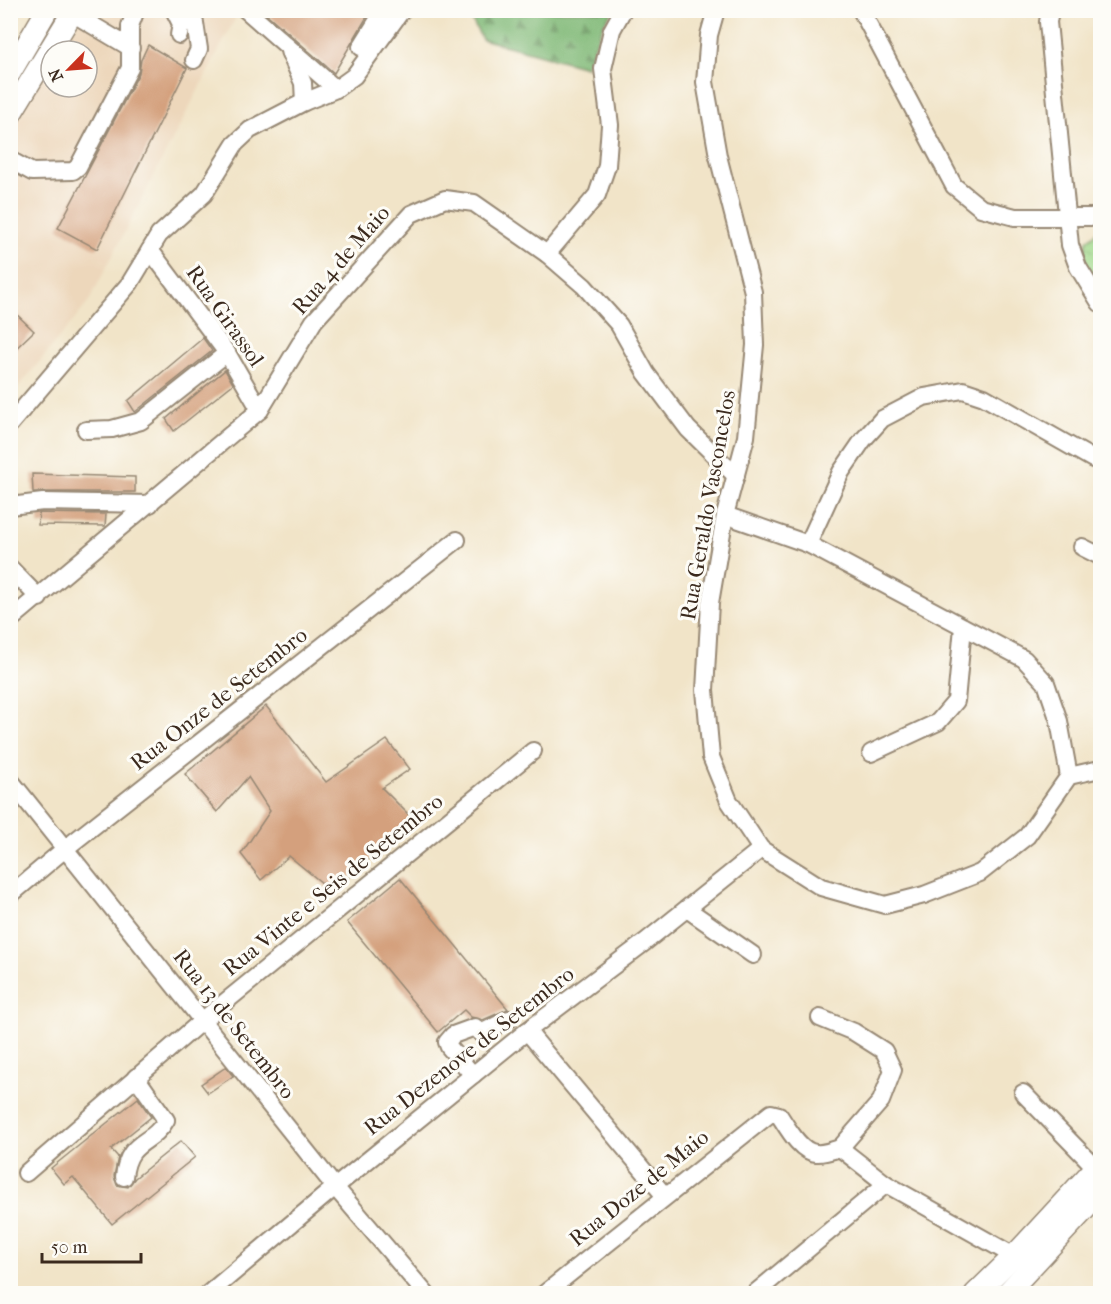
<svg xmlns="http://www.w3.org/2000/svg" width="1111" height="1304" font-family="'IM FELL French Canon',serif">
<style>
.built{fill:#edd7bb}
.forest{fill:url(#forest-firs);stroke:#5e724a;stroke-width:1.5}
.park{fill:url(#park-crowns);stroke:#6e8254;stroke-width:1.5}
.building{fill:#d4a07d}
.lines{fill:none;stroke-linecap:round;stroke-linejoin:round}
.minor-casing{stroke:#968773;stroke-width:20}
.major-casing{stroke:#968773;stroke-width:24}
.minor{stroke:#fff;stroke-width:16}
.major{stroke:#fff;stroke-width:21}
.labels{text-anchor:middle;dominant-baseline:central;stroke-width:6;stroke-linejoin:round;paint-order:stroke}
.street-label{font-size:22px;fill:#3b2a1e;stroke:#fdfcf7}
</style>
<defs>
<pattern id="forest-firs" width="22" height="20" patternUnits="userSpaceOnUse" patternTransform="scale(1.5)"><rect width="22" height="20" fill="#80b977"/><path d="M5 1l3.5 6h-7zM16 11l3.5 6h-7z" fill="#6a9761"/></pattern>
<pattern id="park-crowns" width="20" height="18" patternUnits="userSpaceOnUse" patternTransform="scale(1.5)"><rect width="20" height="18" fill="#a1d98b"/><path d="M2 6a3 3 0 1 1 6 0M12 15a3 3 0 1 1 6 0" fill="none" stroke="#8cba78"/></pattern>
</defs>
<rect width="100%" height="100%" fill="#fdfcf7"/>
<filter id="ink" filterUnits="userSpaceOnUse"><feTurbulence type="fractalNoise" baseFrequency=".0167" numOctaves="2"/><feDisplacementMap in="SourceGraphic" scale="12" xChannelSelector="R" yChannelSelector="G"/><feConvolveMatrix kernelMatrix="1 2 1 2 8 2 1 2 1" color-interpolation-filters="sRGB"/></filter>
<filter id="wash" filterUnits="userSpaceOnUse"><feTurbulence type="fractalNoise" baseFrequency=".008" numOctaves="4" result="noise"/><feDisplacementMap in="SourceGraphic" scale="24" xChannelSelector="R" yChannelSelector="G"/><feGaussianBlur stdDeviation="1.35" result="paint"/><feColorMatrix in="noise" values="0 0 0 0 0 0 0 0 0 0 0 0 0 0 0 0 0 1.4 0 .05"/><feComposite in="paint" operator="in"/></filter>
<g filter="url(#wash)">
<rect width="100%" height="100%" fill="#f1e4c8"/>
<path class="built" d="M86,11H231L237,15L88,303L11,396V123L51,63V87H87V51H59Z"/>
<path class="forest" d="M467,11H613L604,23L586,67L482,39Z"/>
<path class="park" d="M1100,230V283L1089,276L1083,263L1087,240Z"/>
<g id="blocks">
<g class="building">
<path d="M262,10H371L334,73Z"/>
<path d="M148,45L187,68L97,249L58,228L139,73L141,60Z"/>
<path d="M10,308L34,331L10,354Z"/>
<path d="M203,338L212,351L135,412L128,401Z"/>
<path d="M225,370L233,384L174,431L166,419Z"/>
<path d="M32,474L135,477V492H33Z"/>
<path d="M39,513L106,514L105,526L38,525Z"/>
<path d="M266,706L326,782L387,740L410,769L382,788L413,819L333,892L289,856L261,880L241,854L270,811L248,777L217,812L185,774Z"/>
<path d="M400,878L508,1009L483,1020L471,1017L464,1010L438,1032L347,922Z"/>
<path d="M226,1067L233,1076L208,1093L201,1084Z"/>
<path d="M138,1098L151,1117L111,1149L118,1157L114,1176L117,1185L128,1187L135,1178L181,1141L195,1157L112,1224L73,1177L64,1184L51,1168Z"/>
</g>
</g>
</g>
<g filter="url(#ink)">
<use href="#blocks" fill-opacity="0" stroke="#968773" stroke-width="1.5"/>
<g class="lines">
<g class="minor-casing">
<g id="minor">
<path d="M174,10L181,24L179,35"/>
<path d="M193,10L199,49L194,60"/>
<path d="M246,10L336,89"/>
<path d="M716,10L709,35L705,82L718,156L753,292L755,345L746,437L725,515L710,603L705,690L711,757L729,801L761,849L821,887L885,905L924,895L980,873L1027,836L1069,776L1100,769"/>
<path d="M861,10L954,186L981,208L1015,217H1100"/>
<path d="M1050,10L1048,22L1070,245L1078,267L1100,303"/>
<path d="M72,13L131,48"/>
<path d="M361,47L384,10"/>
<path d="M289,51L303,83L304,102"/>
<path d="M10,160L32,172L73,171L78,167L130,68V26L136,10"/>
<path d="M150,250L227,353L260,410"/>
<path d="M547,254L597,195L607,166L610,125L603,69L612,30L623,10"/>
<path d="M10,424L130,283L159,235L204,194L235,144L250,130L304,102L336,89L354,76L402,10"/>
<path d="M86,430L112,429L141,421L227,353"/>
<path d="M10,506L43,502L150,504"/>
<path d="M725,515L808,544L1024,659L1046,683L1059,721L1069,776"/>
<path d="M808,544L841,472L863,440L882,419L924,397L963,390L984,397L1093,459L1100,460"/>
<path d="M1082,547L1100,556"/>
<path d="M10,568L39,598"/>
<path d="M10,620L260,410L314,321L411,214L445,199L474,203L547,254L584,286L619,325L646,373L688,429L736,476"/>
<path d="M871,753L938,722L956,701L963,627"/>
<path d="M10,780L335,1187L426,1294"/>
<path d="M10,895L66,848L457,540"/>
<path d="M687,909L753,955"/>
<path d="M820,1018L854,1032L884,1051L893,1070L881,1101L840,1148L886,1184L1014,1256"/>
<path d="M527,1031L664,1195"/>
<path d="M473,1075L449,1047L447,1042L453,1035L475,1027L481,1033L509,1019"/>
<path d="M1023,1093L1096,1168"/>
<path d="M26,1173L203,1020L533,751"/>
<path d="M124,1177C128,1138 152,1146 166,1120L136,1077"/>
<path d="M208,1294L335,1187L527,1031L645,942L761,849"/>
<path d="M544,1294L771,1113L779,1115C787,1127 800,1152 816,1153C823,1154 834,1150 840,1148"/>
<path d="M754,1294L886,1184"/>
</g>
</g>
<g class="major-casing">
<g id="major">
<path d="M10,73L47,10"/>
<path d="M10,115L74,10"/>
<path d="M975,1294L1014,1256L1100,1163"/>
<path d="M1006,1294L1100,1193"/>
</g>
</g>
<use href="#minor" class="minor"/>
<use href="#major" class="major"/>
</g>
</g>
<g class="labels">
<g class="street-label">
<text transform="translate(341 260) rotate(-49)">Rua 4 de Maio</text>
<text transform="translate(225 316) rotate(55)">Rua Girassol</text>
<text transform="translate(708 505) rotate(-80)">Rua Geraldo Vasconcelos</text>
<text transform="translate(219 699) rotate(-38)">Rua Onze de Setembro</text>
<text transform="translate(333 885) rotate(-39)">Rua Vinte e Seis de Setembro</text>
<text transform="translate(234 1024) rotate(52)">Rua 13 de Setembro</text>
<text transform="translate(469 1051) rotate(-38)">Rua Dezenove de Setembro</text>
<text transform="translate(639 1188) rotate(-39)">Rua Doze de Maio</text>
</g>
</g>
<rect width="1111" height="1304" fill="none" stroke="#fdfcf7" stroke-width="36"/>
<g transform="translate(69 69) rotate(245)"><circle r="28" fill="#fdfcf7" stroke="#afa8a0" stroke-width="1.5"/>
<path d="M0-4.5L10 22L0 15L-10 22Z" fill="#c8321e"/>
<text y="-9" font-size="16" font-weight="bold" text-anchor="middle" fill="#3b2a1e">N</text>
</g>
<path d="M42 1253v9h99v-9" fill="none" stroke="#3b2a1e" stroke-width="3"/>
<text x="51" y="1253" font-size="18" fill="#3b2a1e" stroke="#fdfcf7" stroke-width="4.5" paint-order="stroke">50 m</text>
</svg>
